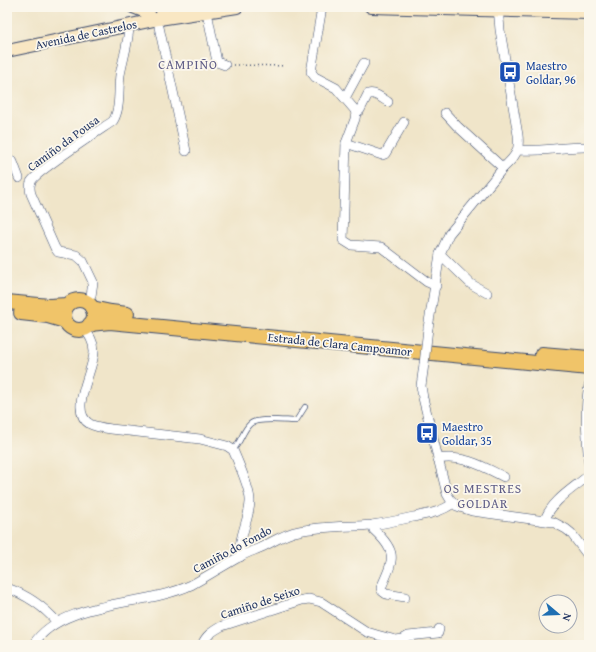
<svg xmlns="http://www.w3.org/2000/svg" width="596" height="652" font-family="'Gentium Book Plus',serif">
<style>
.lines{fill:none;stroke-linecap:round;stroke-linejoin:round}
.lane-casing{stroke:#3b4a6e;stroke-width:6}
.street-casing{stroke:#3b4a6e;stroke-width:10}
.secondary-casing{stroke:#3b4a6e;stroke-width:14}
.primary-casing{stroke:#3b4a6e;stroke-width:16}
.path{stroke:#3b4a6e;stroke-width:1.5;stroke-dasharray:1 3;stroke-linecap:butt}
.lane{stroke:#fff;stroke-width:4.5}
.street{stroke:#fff;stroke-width:9}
.secondary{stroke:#f9e7c3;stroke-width:12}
.primary{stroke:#f0c469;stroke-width:14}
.street-bridge-casing{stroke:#3b4a6e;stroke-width:10;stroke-linecap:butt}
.street-bridge{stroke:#fff;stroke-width:9}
.labels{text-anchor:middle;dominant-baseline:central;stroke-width:3.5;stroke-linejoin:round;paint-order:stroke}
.street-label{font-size:12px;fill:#1b2f5e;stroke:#fbf7ec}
.transit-label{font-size:12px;fill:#164399;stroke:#fbf7ec;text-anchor:start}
.neighbourhood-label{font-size:13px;letter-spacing:1px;fill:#5e5c86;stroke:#fbf7ec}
</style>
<rect width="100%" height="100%" fill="#fbf7ec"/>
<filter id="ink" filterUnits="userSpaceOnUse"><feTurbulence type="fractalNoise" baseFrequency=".025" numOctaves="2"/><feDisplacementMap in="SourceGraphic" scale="8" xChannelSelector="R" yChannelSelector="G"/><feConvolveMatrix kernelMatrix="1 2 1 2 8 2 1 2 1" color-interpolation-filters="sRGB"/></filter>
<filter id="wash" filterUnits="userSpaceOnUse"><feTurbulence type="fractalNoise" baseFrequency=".012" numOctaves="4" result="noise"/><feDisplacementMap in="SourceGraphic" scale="16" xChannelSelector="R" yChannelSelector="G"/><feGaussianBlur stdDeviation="0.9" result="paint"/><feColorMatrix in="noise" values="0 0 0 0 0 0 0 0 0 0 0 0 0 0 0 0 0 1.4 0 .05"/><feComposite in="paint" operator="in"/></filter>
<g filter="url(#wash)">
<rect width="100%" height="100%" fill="#f0e5c9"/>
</g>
<g filter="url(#ink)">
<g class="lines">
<g class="lane-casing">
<path id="lane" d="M233,450C241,442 243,430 250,424C258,417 286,421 296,421L305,407"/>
</g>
<g class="street-casing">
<g id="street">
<path d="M322,7L311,72L315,77L336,88L354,109L356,113L355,119L346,143L343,240L351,245L381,247L427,282L436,286"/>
<path d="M209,11L208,17L217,62L225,65"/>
<path d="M159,27L186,151"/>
<path d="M345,98L364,63"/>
<path d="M356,113L360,110L368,94C375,92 382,98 388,102"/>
<path d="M445,113L457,126L503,168"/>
<path d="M346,143L382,155L385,154L404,122"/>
<path d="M518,150C542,152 565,146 589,147"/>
<path d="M7,159L13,162L19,178"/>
<path d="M440,254L471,284L487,293"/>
<path d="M87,303L91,296L93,282L83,261L76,255L58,252L55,248L31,194C30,190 29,187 31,182C34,173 100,130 113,121C121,108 118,90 120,75C123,58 129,42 129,25"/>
<path d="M84,328C89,335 94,342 94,351C95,369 67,411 90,424C96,427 104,428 111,429L200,439L227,446L233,450C238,462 251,490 250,502C249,521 238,537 240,557"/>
<path d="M428,328L440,254L449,234L503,168C515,157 520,151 518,135L500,30L498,7"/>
<path d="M424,364L421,386L423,398L447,494L450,499L457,506L472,511L553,522L566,529L571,533L589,557"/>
<path d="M589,385C584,411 587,438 589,465"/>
<path d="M438,459C462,454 484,467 504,477"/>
<path d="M545,520C551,501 574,488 589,475"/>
<path d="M373,525L374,530C399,553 393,560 381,588L382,591L386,594L405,597"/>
<path d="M7,588C27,595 43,606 57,622"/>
<path d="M33,645C62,599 145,607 191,585C208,576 224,565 241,556C249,552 258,549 266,545C277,539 287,533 299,531C323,526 348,527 372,525C386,523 400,520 413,517C427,514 442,512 453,503"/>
<path d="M202,645C206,635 213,631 222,626L302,600L309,599L321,602L367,632L377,635L396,640L403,639L408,636L438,633L439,629"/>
</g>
</g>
<g class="secondary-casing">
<g id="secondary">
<path d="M133,7L148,13L153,20"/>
<path d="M172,7L186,8L193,11"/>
<path d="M371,7L589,13"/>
<path d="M159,19L163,13L162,9L160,7"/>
<path d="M7,51L159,19L237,7"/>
</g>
</g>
<g class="primary-casing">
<g id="primary">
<circle cx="79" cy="315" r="15"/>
<path d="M7,302L49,306L67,305"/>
<path d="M92,308L111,312L127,314"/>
<path d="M21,313L48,316L65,321"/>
<path d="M90,324L110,322L589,368"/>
<path d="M542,354L589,358"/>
</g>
</g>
<path class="path" d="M233,65L289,66"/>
<use href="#lane" class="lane"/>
<use href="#street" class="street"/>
<use href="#secondary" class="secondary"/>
<use href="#primary" class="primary"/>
<g class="street-bridge-casing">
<path id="street-bridge" d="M424,364L428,328"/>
</g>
<use href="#street-bridge" class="street-bridge"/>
</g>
</g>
<defs>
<g id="bus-square" transform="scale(1.15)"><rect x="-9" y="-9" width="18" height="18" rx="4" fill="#1a4fb4" stroke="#fbf7ec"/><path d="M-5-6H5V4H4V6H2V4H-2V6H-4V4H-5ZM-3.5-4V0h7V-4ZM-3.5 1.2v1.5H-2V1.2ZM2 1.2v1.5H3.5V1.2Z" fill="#fff"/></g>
</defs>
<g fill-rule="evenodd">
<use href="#bus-square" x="510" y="72"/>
<use href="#bus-square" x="427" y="433"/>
</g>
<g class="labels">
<g class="street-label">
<text transform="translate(86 34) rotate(-12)">Avenida de Castrelos</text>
<text transform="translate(63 143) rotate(-36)">Camiño da Pousa</text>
<text transform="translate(340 344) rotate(6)">Estrada de Clara Campoamor</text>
<text transform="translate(232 549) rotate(-28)">Camiño do Fondo</text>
<text transform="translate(260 602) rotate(-18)">Camiño de Seixo</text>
</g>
<g class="transit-label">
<text x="526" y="65">Maestro<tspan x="526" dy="14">Goldar, 96</tspan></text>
<text x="442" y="426">Maestro<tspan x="442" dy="14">Goldar, 35</tspan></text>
</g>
<g class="neighbourhood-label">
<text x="188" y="64">CAMPIÑO</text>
<text x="483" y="488">OS MESTRES<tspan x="483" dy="15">GOLDAR</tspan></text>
</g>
</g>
<rect width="596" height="652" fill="none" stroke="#fbf7ec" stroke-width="24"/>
<g transform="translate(558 614) rotate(109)"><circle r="19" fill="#fbf7ec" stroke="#a1a7b3"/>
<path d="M0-3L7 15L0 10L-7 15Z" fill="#1f6fb2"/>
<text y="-6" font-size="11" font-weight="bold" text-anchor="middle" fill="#1b2f5e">N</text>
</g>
</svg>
